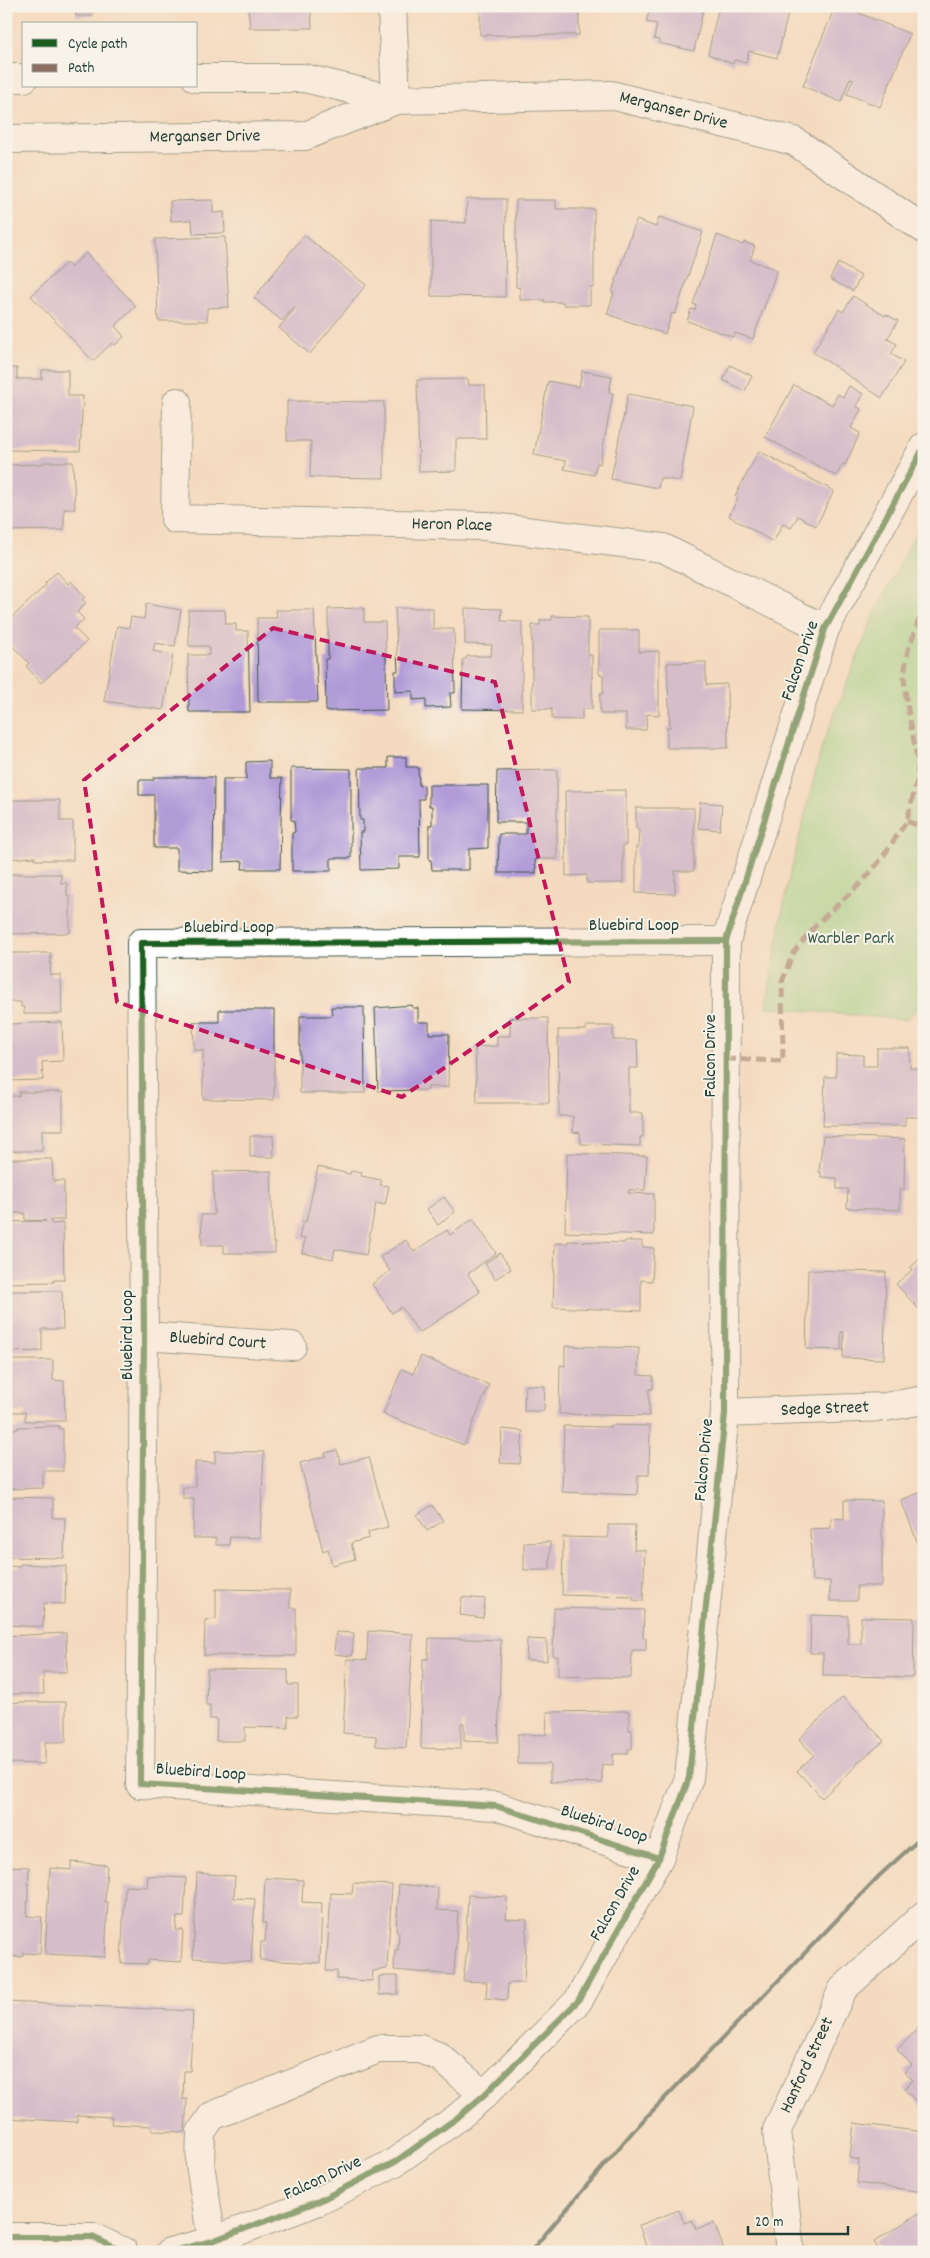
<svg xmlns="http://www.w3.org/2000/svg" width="930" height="2258" font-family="Dekko,sans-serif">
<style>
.green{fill:#97d78d;stroke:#5b8a60}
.building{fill:#b09ad8}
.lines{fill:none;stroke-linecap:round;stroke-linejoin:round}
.minor-casing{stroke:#3f5549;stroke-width:30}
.minor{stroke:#fff;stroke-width:28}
.rail{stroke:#1f3d34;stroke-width:4}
.quiet{stroke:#8d6e63;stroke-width:5;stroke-dasharray:10 5;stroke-linecap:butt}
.cycleway-casing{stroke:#f7f3e8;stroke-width:9}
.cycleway{stroke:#1b5e20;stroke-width:6}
.marked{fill:none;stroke:#c2185b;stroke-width:4;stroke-dasharray:10 6;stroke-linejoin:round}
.labels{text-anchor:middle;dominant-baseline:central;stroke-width:4;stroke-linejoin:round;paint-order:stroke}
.street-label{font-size:18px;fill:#1f3d34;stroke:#f7f3e8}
.park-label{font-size:18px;fill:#375c46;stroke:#f7f3e8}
</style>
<rect width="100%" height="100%" fill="#f7f3e8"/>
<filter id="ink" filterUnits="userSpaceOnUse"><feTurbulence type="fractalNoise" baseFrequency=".02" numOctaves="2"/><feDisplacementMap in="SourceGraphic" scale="10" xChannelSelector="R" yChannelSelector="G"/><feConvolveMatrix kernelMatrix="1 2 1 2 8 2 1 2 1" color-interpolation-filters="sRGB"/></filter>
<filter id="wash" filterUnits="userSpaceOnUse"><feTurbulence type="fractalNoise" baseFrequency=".0096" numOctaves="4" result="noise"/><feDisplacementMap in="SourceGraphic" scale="20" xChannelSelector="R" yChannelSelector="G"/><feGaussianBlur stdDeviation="1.12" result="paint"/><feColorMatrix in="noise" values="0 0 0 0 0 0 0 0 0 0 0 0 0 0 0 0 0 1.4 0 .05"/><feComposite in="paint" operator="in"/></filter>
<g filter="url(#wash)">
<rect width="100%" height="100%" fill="#f4dbbf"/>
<path class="green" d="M924,517V1003L906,1020L766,1007L787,887L822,746L874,615Z"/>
<g id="blocks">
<g class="building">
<path d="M76,6H92L93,16H76Z"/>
<path d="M248,6H311L312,28H250Z"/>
<rect x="480" y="6" width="99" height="29"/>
<path d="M629,6H704L694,51L659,43V40L654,39L657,24L646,22L649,12Z"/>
<path d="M719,6H790L777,58L749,51L746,63L734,60L733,64L708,54Z"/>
<path d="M835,6H842L910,34L880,107L847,94L853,79L850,78L841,102L803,86Z"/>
<path d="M467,199H506L505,297L431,296V221L466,223Z"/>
<path d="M213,200V213L224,212L225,233L193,234L192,220L171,221L170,201Z"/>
<path d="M516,200H556V209H594V287H590V305H564L563,302H544L545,300H520V288L516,287Z"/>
<path d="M659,217L703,232L675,314L672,313L665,334L607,314L614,293L612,292L636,220L656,227Z"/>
<path d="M304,235L366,285L310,354L279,328L295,308L294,307L282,321L254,298Z"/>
<path d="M717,235L743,245L744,242L755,246L750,260L777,270L753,339L735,333L733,337L687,321L691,309L695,310L696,305L693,304Z"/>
<path d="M225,237L229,307L207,308V321H158L155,239Z"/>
<path d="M86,253L136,306L115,326L124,337L115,345L112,343L93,361L31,296L66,263L71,267Z"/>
<path d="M838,263L861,276L853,291L830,279Z"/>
<path d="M853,296L885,316L886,314L898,321L887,339L897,344L891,354L904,362L882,398L813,352L839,309L843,312Z"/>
<path d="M730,365L752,376L745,391L723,380Z"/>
<path d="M6,368H17V379H42V370H68V396H83L80,451L6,450Z"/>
<path d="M582,371L612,376L609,392L613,393L600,464L597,463L594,475L564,469L566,461L534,455L548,381L579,387Z"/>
<path d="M468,379L469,385H485L486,439H456V471L419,472L417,380Z"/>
<path d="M794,385L832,405L838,394L843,397L849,386L863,394L856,406L861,409L851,428L860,433L845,465L843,464L836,476L765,437Z"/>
<path d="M628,394L693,406L680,481L660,478L658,488L611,479Z"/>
<path d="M287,401L384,402V478L310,477L311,441H287Z"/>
<path d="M759,451L834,491L816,526L798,516L791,528L783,524L773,542L729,516L738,498L735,496Z"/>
<path d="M43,462H73L75,509H64V530L6,531V465L43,464Z"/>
<path d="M57,572L68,584L71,581L85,597L82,600L86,603L77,612L84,619L74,628L87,641L41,683L26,666L29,663L6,639V623L46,585L45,583Z"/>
<path d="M146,604L181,610L175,646L155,643L153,651L173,655L163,710L104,701L117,626L129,628L131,617L144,619Z"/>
<path d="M364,608V622H385L387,710L326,711L325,659H328V609Z"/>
<path d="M395,608H433V629H454L455,693H450L451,707L426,708V699L413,700V691L395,692V671H398Z"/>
<path d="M465,608L502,609L501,621L522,622V710L462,709L463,659H466L467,656H491L492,645L465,644Z"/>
<path d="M188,610H225L226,624H236V631H248L250,712H189L188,655H209V646H189Z"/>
<path d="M276,610H314L318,702H258L257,618H277Z"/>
<path d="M552,616L588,617V655H592V709H582V720L552,719V709H532V625H540V620H552Z"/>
<path d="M599,630H639V652L659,651V715L647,714L646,730H626V714H600V694H603V675L599,674Z"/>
<path d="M706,662V685L727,684L728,748H667V727H670L667,663Z"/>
<path d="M388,757H406V767H418L419,786L424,785V799H419L420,857H399V869L361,870L360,832H363V820H360L359,768H388Z"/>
<path d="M270,761V778H282L280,869H242L243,861L223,862V779H246V762Z"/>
<path d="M291,768L351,769V858H331V871H292V833L295,832L294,820H291Z"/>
<path d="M557,770V859H535L536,873H498L499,834H526V822H496L497,771Z"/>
<path d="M154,777H214L213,871L177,870V848H154V795H139V780H154Z"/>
<path d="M429,785H488V848L469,849V870H432L431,860H429V825H432V806H429Z"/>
<path d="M626,790V845H623V883H587V875L566,876L565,791Z"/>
<path d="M6,800H60V821H73V860H35V857L6,859Z"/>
<path d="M700,802L722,804L720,830L698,828Z"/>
<path d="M636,808H694V871H675V894L636,893V847H638L639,829H636Z"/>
<path d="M6,874H61V883H67V896H70V933L6,934Z"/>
<path d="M6,953H51L50,975H61L62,1014H24V1007H21V1002H9L10,1013L6,1014Z"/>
<path d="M412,1005L413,1008H418V1022H429V1034H449L448,1087H428V1090L378,1091L375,1008Z"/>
<path d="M331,1007H364L365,1093H300V1016H332Z"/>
<path d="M219,1010H274V1100L203,1099V1050H194L193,1022H219Z"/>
<path d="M510,1018H548L549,1103H477L475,1047L497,1046V1036H510Z"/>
<path d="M62,1022L63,1061L42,1062L43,1080L6,1081V1024Z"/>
<path d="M586,1026H613V1040H637L638,1068H629V1113H643V1137H640V1146L581,1144L580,1132L573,1133V1116H559L558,1030H586Z"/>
<path d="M877,1048H910V1068H924V1117H905V1126H823L825,1077H836V1054L863,1055V1066H877Z"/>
<path d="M19,1092H63V1130H42V1151H6V1096H19Z"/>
<path d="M250,1136H273L274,1157H250Z"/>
<path d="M823,1136L905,1139L904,1190H900V1210L847,1208L848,1189H837V1178L821,1177V1172H819Z"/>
<path d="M567,1153L647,1156L645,1190H629L628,1193L654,1194V1235L565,1232Z"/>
<path d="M6,1159H52L53,1181H64V1220H51V1224L63,1223L64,1280H54V1282L6,1283V1222L46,1221L25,1220V1213H11V1221H6Z"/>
<path d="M318,1167L350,1174L351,1171L362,1173L361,1176L381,1180L380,1185L389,1186L385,1205L376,1203L366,1255L335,1249L333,1259L302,1253L305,1239L299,1238L303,1221L306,1222Z"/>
<path d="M271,1171L273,1243H275V1253H224V1245H202L201,1215H214L213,1172Z"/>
<path d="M444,1197L455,1212L438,1225L427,1209Z"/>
<path d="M473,1219L496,1253L468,1274L480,1292L419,1333L401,1307L392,1313L372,1284L390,1271L380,1257L406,1240L414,1252L447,1230L450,1235Z"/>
<path d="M568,1241L624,1243L625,1241H642V1247L654,1248L652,1281L641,1280V1311L553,1307L555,1243L567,1244Z"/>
<path d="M500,1253L511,1269L495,1279L485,1263Z"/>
<path d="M924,1255V1315L896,1284L912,1270L910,1268Z"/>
<path d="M808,1270L886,1272L884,1359L843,1358L844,1332H841V1350L806,1349Z"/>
<path d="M6,1291H62L63,1329H42V1351L6,1352Z"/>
<path d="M565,1346L639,1348L638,1375L653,1376V1389H649V1416L559,1414L560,1365L565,1366Z"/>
<path d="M421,1356L489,1385L464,1445L383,1414L402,1369L413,1374Z"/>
<path d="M6,1360H53V1380L64,1381L65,1421H25V1412H12L11,1420H6Z"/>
<path d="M525,1385L545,1386L544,1411H524Z"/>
<path d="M611,1425L650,1426L649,1475H638L637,1495L562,1492L564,1426L611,1427Z"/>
<path d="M59,1426V1429H63V1471H43V1488L6,1489V1430L18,1429V1427Z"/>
<path d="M502,1429L523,1431L520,1464L500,1463Z"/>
<path d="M337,1450L341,1464L369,1457L388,1527L368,1532L369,1538L351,1543L355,1559L332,1565L328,1549L323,1551L300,1463L326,1456L325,1453Z"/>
<path d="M215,1451L264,1452L260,1538L230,1537L229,1545H216V1538H193L194,1499H183V1487H195V1462L215,1463Z"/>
<path d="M924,1491V1559L901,1500Z"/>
<path d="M6,1497L53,1498V1518H65L64,1558L6,1557Z"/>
<path d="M844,1500L882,1501V1586H857V1601H830V1581H812L810,1529L831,1528V1518L844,1519Z"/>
<path d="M432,1505L443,1521L427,1531L417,1515Z"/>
<path d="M608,1525H635L634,1550H645L643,1601L633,1600V1597L562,1595L563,1537L608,1538Z"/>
<path d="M550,1542V1570H524V1543Z"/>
<path d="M20,1564L66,1566L65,1604L44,1603L43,1627L6,1625V1566L20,1567Z"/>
<path d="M216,1589L290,1590V1608H296V1656L204,1655L205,1620L216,1619Z"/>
<path d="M462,1597L485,1599L483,1618L460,1615Z"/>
<path d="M554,1608L644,1610L643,1638H646V1650H632L631,1678L558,1676V1656H553Z"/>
<path d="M811,1615L848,1616V1644H861V1617L914,1618L913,1677L823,1676V1653H810Z"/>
<path d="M368,1631L413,1634L406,1748L376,1746V1736L343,1733L347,1659L367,1660Z"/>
<path d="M336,1632L354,1633L352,1656L334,1654Z"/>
<path d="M66,1633L67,1672H43L44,1694H6V1636Z"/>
<path d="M429,1638L501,1640L498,1742L464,1741V1723H461V1749L421,1748L423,1659H428Z"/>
<path d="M527,1639L547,1640V1661L526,1660Z"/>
<path d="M207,1669L288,1670V1685H298V1716H288V1728L245,1727V1741H216L217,1719H210V1705H206Z"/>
<path d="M843,1697L884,1741L856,1764L857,1765L822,1798L797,1771L814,1755L799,1739Z"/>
<path d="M21,1702H66V1742H45V1764L6,1763V1703Z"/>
<path d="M615,1711H629V1730H632V1749H628V1754H613V1765L602,1764V1783L550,1782V1764H518V1734L546,1735L547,1712Z"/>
<path d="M71,1862L107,1865L105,1902H108L105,1957L45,1954L50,1868L71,1870Z"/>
<path d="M6,1866L29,1867L27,1916L42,1917L40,1954L23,1953V1957L6,1956Z"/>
<path d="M197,1873L235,1876L234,1898L255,1899L251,1962L193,1958Z"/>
<path d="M148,1876L186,1878L184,1917H177L176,1930H183L181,1962L148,1960V1964L121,1963L125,1886L147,1887Z"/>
<path d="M265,1878L303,1880L302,1902L322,1903L320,1963L260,1960L261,1942H265L266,1923H263Z"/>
<path d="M353,1883L392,1885L387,1969L373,1971L372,1981L337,1979V1971H326L331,1893L352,1894Z"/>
<path d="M399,1884L438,1888L437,1910L458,1911L454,1975L394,1970L395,1950H398L399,1932H396Z"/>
<path d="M468,1895L507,1897L506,1919L527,1920L524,1983H508L507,2000L486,1998L487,1982L463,1981L468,1941H466Z"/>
<path d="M379,1976H398V1994L379,1995Z"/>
<path d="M6,2002L193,2011L190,2071H184L183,2099H187L185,2132L152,2131V2126L111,2124L112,2117L77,2115V2122L6,2118Z"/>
<path d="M922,2024L924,2025V2109L904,2089L913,2080L904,2072L912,2065L897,2050Z"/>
<path d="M854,2123L924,2132V2192L857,2183L859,2160L850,2158Z"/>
<path d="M679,2210L684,2223L692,2220L696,2229L714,2223L725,2252H646L644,2247L646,2246L639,2225Z"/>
<path d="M924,2210V2252H880L874,2242Z"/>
</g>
</g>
</g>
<g filter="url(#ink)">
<use href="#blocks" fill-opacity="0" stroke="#3f5549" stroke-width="1"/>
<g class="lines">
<g class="minor-casing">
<g id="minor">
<path d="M392,6L396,100"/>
<path d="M6,78H24"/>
<path id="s1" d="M196,78H304L396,100L611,95L794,141L924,229"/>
<path id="s2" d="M6,139L305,136L396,100"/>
<path id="s3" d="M177,402L175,519L485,526L663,548L825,629"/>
<path id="s4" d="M144,1336L292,1346"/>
<path id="s5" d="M725,1413L885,1407L924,1400"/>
<path d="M659,1858L496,1806L140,1784L144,1336L141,943L726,941"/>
<path d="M6,2237H92L124,2252"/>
<path d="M212,2241L200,2164L201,2132L212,2116L378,2049H420L440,2057L484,2095"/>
<path d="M170,2252L212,2241L319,2201L395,2162L457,2118L484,2095L578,2001L659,1858L689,1778L725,1413L726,941L825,629L924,447"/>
<path id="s6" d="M790,2252L777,2130L843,1989L924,1915"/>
</g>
</g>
<use href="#minor" class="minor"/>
<path class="rail" d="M530,2252L635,2129L880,1875L924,1835"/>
<g class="quiet">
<path d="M907,821L919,826L924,831"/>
<path d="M726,1059L783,1061L782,982L793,953L817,924L864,880L882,858L907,821L917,780L918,763L906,699L904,675L908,650L918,622L924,613"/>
</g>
<g class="cycleway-casing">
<g id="cycleway">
<path d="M659,1858L496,1806L140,1784L144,1336L141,943L726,941"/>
<path d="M6,2237H92L124,2252"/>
<path d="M170,2252L212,2241L319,2201L395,2162L457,2118L484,2095L578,2001L659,1858L689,1778L725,1413L726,941L825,629L924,447"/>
</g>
</g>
<use href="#cycleway" class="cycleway"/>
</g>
</g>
<path d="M0 0H930V2258H0ZM273,628L495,682L569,982L402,1097L117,1002L84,780Z" fill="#f4dbbf" fill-opacity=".55" fill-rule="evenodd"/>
<path class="marked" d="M273,628L495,682L569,982L402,1097L117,1002L84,780Z"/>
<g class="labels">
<g class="street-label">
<text stroke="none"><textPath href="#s1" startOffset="482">Merganser Drive</textPath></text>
<text stroke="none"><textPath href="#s2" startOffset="199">Merganser Drive</textPath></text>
<text stroke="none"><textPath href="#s3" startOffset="394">Heron Place</textPath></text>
<text transform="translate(801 661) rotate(-71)">Falcon Drive</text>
<text x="634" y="926">Bluebird Loop</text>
<text x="229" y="928">Bluebird Loop</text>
<text transform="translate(711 1056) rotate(-90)">Falcon Drive</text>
<text transform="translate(128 1335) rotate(-90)">Bluebird Loop</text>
<text stroke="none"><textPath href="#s4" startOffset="74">Bluebird Court</textPath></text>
<text stroke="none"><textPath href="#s5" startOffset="100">Sedge Street</textPath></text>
<text transform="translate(705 1460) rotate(-85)">Falcon Drive</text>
<text transform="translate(201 1773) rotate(4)">Bluebird Loop</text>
<text transform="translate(604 1825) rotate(18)">Bluebird Loop</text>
<text transform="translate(616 1904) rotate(-60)">Falcon Drive</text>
<text stroke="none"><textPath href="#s6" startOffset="194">Hanford Street</textPath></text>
<text transform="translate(323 2179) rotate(-25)">Falcon Drive</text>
</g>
<g class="park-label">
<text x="851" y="939">Warbler Park</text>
</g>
</g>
<rect width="930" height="2258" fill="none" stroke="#f7f3e8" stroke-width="25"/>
<rect x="22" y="22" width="175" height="65" fill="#f7f3e8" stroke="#a1aaa0"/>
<rect x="32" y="39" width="25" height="8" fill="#1b5e20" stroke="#a1aaa0"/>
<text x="68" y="48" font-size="15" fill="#1f3d34">Cycle path</text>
<rect x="32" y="64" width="25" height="8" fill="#8d6e63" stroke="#a1aaa0"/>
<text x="68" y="72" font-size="15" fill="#1f3d34">Path</text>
<path d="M748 2226v8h100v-8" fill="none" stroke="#1f3d34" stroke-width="2.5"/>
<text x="755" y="2226" font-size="15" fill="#1f3d34" stroke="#f7f3e8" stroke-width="4" paint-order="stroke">20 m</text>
</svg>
